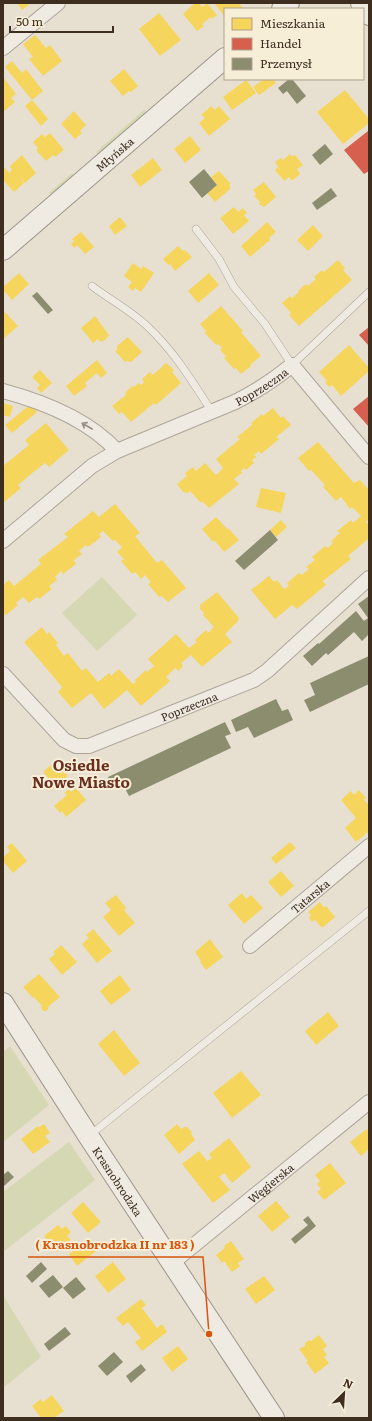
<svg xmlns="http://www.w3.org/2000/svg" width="372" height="1421" font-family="Literata,serif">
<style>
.green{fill:#d6d7b3}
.homes{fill:#f6d55c}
.shops{fill:#d6604d}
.industry{fill:#8c8c6e}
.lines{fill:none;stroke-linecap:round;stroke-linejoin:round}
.lane-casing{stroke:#ada599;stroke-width:8}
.street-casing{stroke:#ada599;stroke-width:16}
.secondary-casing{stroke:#9c958a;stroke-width:22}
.lane{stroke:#efebe3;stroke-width:7}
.street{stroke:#efebe3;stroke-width:14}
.secondary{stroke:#efebe3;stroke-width:20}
.oneway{stroke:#968c82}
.labels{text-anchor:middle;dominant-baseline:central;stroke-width:4;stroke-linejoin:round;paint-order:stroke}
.street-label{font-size:11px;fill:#3d2e20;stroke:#f7eed8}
.district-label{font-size:15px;font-weight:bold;fill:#6b2e1e;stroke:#f7eed8}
.leader{fill:none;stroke:#d7550e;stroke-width:1.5}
.callout-dot{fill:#d7550e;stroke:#f7eed8;stroke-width:1.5}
.callout-label{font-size:12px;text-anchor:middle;font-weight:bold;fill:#d7550e;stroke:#f7eed8;stroke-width:4;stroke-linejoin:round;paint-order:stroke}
</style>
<rect width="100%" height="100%" fill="#e7e0d1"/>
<g class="green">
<path d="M144,110L146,112L139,122L100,156L96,152Z"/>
<path d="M72,173L75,177L52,197L49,193Z"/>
<path d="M102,577L137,615L97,651L62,613Z"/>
<path d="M10,1046L49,1105L3,1142V1052Z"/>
<path d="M69,1142L95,1180L3,1252V1192Z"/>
<path d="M3,1295L41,1357L3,1388Z"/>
</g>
<g class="homes">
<path d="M17,3H31L22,10Z"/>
<path d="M195,3H199L202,7L207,3L217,15L212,19L211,17L202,24L204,26L197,31L183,14Z"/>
<path d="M214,3H239L242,7L239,9H225V17Z"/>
<path d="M159,13L181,40L160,56L139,29Z"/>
<path d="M35,35L46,48L50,45L62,61L43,76L29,59L33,57L23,44Z"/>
<path d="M12,61L22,73L26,69L43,91L32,100L5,67Z"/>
<path d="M124,69L138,86L131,92L129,91L123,96L110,81Z"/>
<path d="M3,77L16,94L11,98L15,102L3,112Z"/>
<path d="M264,79H273L276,83L259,95L253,87Z"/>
<path d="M246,80L256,93L232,110L223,97Z"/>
<path d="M345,90L369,119V123L343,144L317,112Z"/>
<path d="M32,100L48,119L41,126L25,106Z"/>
<path d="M211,106L215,110L219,106L230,119L209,136L199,123L205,118L201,115Z"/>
<path d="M74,111L86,125L80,131L82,133L75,139L61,124Z"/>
<path d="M50,133L64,150L55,157L53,155L46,161L36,150L38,148L33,142L42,134L45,137Z"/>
<path d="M190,136L201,150L185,163L174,149Z"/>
<path d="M290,154L292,156L295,155L303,165L297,169L300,174L292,181L289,177L284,181L275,170L278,167L275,162L281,158L283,160Z"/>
<path d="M22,155L36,173L25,183L19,176L24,183L14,192L3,180V169L5,168L9,173L12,170L10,166Z"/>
<path d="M153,158L162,170L140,187L131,175Z"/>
<path d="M219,171L230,183V189L215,202L207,193L217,185L211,177Z"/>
<path d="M264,182L276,197L264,207L259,204L260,202L254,196L256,194L253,190Z"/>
<path d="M234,207L238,212L243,208L247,213L244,215L249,221L233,234L220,218Z"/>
<path d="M120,217L127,226L115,235L109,226Z"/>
<path d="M267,222L276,232L269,238L270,240L250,257L241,246Z"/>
<path d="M313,225L323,236L308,251L297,240Z"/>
<path d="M81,232L94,247L85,254L77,245L74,248L71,244L74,241L72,239Z"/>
<path d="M178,246L183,251L185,250L192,257L175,271L170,264L168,265L163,259Z"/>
<path d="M338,260L345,268L343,270L352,280L299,326L289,315L291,313L282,303L290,296L292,298L299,292L298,291L306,284L308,286L316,279L314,277L322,270L324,272Z"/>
<path d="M133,263L141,269L143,266L154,273L141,292L135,288L133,291L128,287L132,282L124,276Z"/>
<path d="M19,273L29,284L12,300L3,290V287Z"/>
<path d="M209,273L219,285L198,303L188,291Z"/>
<path d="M221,306L243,331L241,332L261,356L250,365L251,366L241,374L236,368L234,369L224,358L226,356L220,350L222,348L218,344L216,345L205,333L206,331L200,324Z"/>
<path d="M5,312L18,326L3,339V314Z"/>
<path d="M95,316L109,335L105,340L101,342L98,339L93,343L81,328Z"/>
<path d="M128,337L142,352L131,362L127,361L125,362L115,351L117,350V346Z"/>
<path d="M349,345L369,368V371L341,396L332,385L329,387L325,382L327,381L319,372Z"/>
<path d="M97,360L107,373L101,378L97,373L85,383L87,386L74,396L66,386Z"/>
<path d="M166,363L174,370L172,372L181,383L156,405L154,403L131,422L122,412L119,414L112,406L126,395L125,393L132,386L134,387L139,383L141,385L144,382L142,379L150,372L153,375Z"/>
<path d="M40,370L52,383L41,393L37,388L40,385L32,377Z"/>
<path d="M3,403L13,406L10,417L3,415Z"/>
<path d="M31,404L37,412L12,433L5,425Z"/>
<path d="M273,408L281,418L283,416L291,425L276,437L279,439L261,454L259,451L254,455L257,457L252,460L254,463L246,470L244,468L241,471L242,473L234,479L239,484L209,508L203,502H200L190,491L188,493L183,492L177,484L187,476L185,473L193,467L196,471L205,463L216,475L219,473V472L223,468L216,459L240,439L237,437L252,425L251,423L262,414L263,416Z"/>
<path d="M46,423L69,450L49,467L45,463L31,474L18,485L21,488L3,503V466L29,445L25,440Z"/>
<path d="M318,442L354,483L360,480L369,490V519L366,522L369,525V538L348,556L351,559L323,581L326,585L297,609L292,605L275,619L251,590L269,576L274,582L277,580L284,589L289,586L287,583L299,573L302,575L309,569L306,567L315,560L312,557L325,546L328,548L333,543L331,541L340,533L337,531L351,520L353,523L361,516L352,507L350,509L341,497L336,501L323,487L325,485L311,470L309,471L298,458Z"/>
<path d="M261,488L286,493L281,513L256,507Z"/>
<path d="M115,504L140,533L135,536L157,563L162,560L186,588L168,602L162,596L159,597L148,584L151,582L145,575L141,579L135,572L132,574L121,561L124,559L117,552L122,547L115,540L113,541L103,531L99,534L101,537L88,547L86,545L79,551L82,554L74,560L76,564L63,574L61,571L55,577L57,580L49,586L52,589L39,599L37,597L29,603L23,597L16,603L18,605L6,615L3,613V585L9,580L14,586L41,564L38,560L68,537L64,534L93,511L99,517Z"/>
<path d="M216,517L227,529L228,528L239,540L224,552L214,540L213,542L202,529Z"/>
<path d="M281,520L287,527L276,537L270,530Z"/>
<path d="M217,592L239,618L238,621L225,634L232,642L202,667L191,655L181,663L183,666L178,671L175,668L166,677L170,681L141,706L127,690L104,709L91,693L72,708L58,692L62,687L24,642L42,627L47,634L49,632L58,643L56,645L64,656L68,653L82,671L86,668L98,682L109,673L111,676L119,669L133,684L136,682L135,680L146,670L147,672L154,666L148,659L176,634L189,648L197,642L195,640L206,630L208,633L214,627L203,615L204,613L200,609V605Z"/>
<path d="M53,763L59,769L61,768L68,776L52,790L46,783L50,780L43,772Z"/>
<path d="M76,788L86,800L66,817L62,811L60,813L54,806L67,795L64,793L69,789L71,792Z"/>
<path d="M359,790L366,798L364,800L369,805V831L356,842L345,828L356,818L341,800L351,791L354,795Z"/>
<path d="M290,842L296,848L276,864L271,858Z"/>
<path d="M12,843L27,861L13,873L3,861V857L10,851L7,847Z"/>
<path d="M281,871L294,886L281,897L268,882Z"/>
<path d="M242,893L246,899L251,895L263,908L244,924L228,905Z"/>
<path d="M116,895L126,908L124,910L135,923L119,936L103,917L111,910L105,903Z"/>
<path d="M320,902L324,908L326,906L335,917L322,928L315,920L312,922L309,918L311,915L308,912Z"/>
<path d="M93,929L112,951L97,963L82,944L89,938L86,935Z"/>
<path d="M210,939L223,957L206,970L200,962L201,961L195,952Z"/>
<path d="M61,945L77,962L62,975L49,959L55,954L53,952Z"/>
<path d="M39,974L60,997L49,1006L48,1009L46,1011H43L41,1008L42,1006L34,997L33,998L23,987Z"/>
<path d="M120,975L131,990L111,1005L100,991Z"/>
<path d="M328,1012L339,1026L316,1045L305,1031Z"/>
<path d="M114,1030L140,1063L124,1076L98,1044Z"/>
<path d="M241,1071L261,1095L232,1118L213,1093Z"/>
<path d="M44,1124L50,1133L45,1136L50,1142L33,1154L21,1139L38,1126L39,1127Z"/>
<path d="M177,1124L181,1129L185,1127H187L192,1132L191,1134L195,1140L179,1154L164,1135Z"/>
<path d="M367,1129L369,1132V1149L361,1156L350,1142Z"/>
<path d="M229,1138L251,1167L232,1183L224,1173L219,1177L230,1190L213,1203L182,1164L199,1151L207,1161L212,1158L209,1154Z"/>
<path d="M330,1163L346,1183L324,1200L317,1192L321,1189L317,1184L320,1181L315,1175Z"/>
<path d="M276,1201L290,1217L272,1232L258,1216Z"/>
<path d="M83,1202L101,1222L88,1233L71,1213Z"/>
<path d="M58,1225L62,1229L66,1226L71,1232L67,1236L71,1240L57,1252L44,1236Z"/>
<path d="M90,1238L99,1249L77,1266L69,1254Z"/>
<path d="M231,1241L244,1259L238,1263L240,1266L232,1272L224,1261L222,1263L216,1255L225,1248L224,1246Z"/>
<path d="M113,1262L126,1279L108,1293L95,1276Z"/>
<path d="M264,1276L275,1290L256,1304L245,1289Z"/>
<path d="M141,1299L146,1305L142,1308L157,1328L162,1324L167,1332L142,1351L135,1342L141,1338L128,1322L123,1326L116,1318Z"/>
<path d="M319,1335L327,1346L323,1349L327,1355L324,1357L329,1363L315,1374L306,1362L308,1361L299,1349L305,1346V1343L309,1340L311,1341Z"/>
<path d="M178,1346L188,1359L172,1372L162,1358Z"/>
<path d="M52,1395L64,1411L54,1418H41L32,1406L41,1399L43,1402Z"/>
</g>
<g class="shops">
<path d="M368,131L369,132V171L364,174L344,150Z"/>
<path d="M369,327V346L359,335Z"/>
<path d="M369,396V427L353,409Z"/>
</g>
<g class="industry">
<path d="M289,79H292L306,96L297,104L287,91L283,94L278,88Z"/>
<path d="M325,144L333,154L320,165L312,155Z"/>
<path d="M204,169L217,185L202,198L189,182Z"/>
<path d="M331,188L337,196L317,210L312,203Z"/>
<path d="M37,292L53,310L48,314L32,296Z"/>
<path d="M270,530L278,540L244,570L235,561Z"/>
<path d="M369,596V634L362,641L354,632L328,655L326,653L312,666L303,656L318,643L319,644L356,611L364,621L368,618L358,604Z"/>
<path d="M369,656V684L310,712L304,700L315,695L310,683Z"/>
<path d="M276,699L282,711L288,709L293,720L254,738L248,727L236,732L231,720Z"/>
<path d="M225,722L231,734L225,736L231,748L129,796L121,781L112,785L108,777Z"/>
<path d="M8,1171L14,1177L3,1187V1175Z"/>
<path d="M308,1216L316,1226L295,1244L291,1239L308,1225L303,1220Z"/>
<path d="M41,1262L47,1269L32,1283L26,1276Z"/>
<path d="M53,1275L63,1287L49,1298L39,1286Z"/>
<path d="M76,1277L86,1289L73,1299L63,1288Z"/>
<path d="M65,1327L71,1334L49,1351L44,1344Z"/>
<path d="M114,1352L123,1362L107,1376L98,1366Z"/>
<path d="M141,1364L146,1370L131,1383L126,1376Z"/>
</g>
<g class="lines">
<g class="lane-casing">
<g id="lane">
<path d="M196,229L219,259L234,287L265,324L292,365L369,292"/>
<path d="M92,286C109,299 131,311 147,326C174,351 192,381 212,412"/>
<path d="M90,1135L369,911"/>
</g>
</g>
<g class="street-casing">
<g id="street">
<path d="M3,48L58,3"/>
<path d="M3,391C44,402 88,419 117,451"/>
<path id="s1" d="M3,541L92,466L117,451L235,402C255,392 274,380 292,365L369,457"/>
<path id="s2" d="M3,674L64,740L76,746H89L254,680L267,671L369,578"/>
<path id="s3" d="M250,946L369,846"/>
<path id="s4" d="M172,1263L369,1102"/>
</g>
</g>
<g class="secondary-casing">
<g id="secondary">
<path d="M361,3L369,15"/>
<path d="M282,9L289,3"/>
<path id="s5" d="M3,250L225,58"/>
<path id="s6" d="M3,1003L89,1137L274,1418"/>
</g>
</g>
<use href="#lane" class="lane"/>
<use href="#street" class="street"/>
<use href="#secondary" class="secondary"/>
</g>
<defs><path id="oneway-shaft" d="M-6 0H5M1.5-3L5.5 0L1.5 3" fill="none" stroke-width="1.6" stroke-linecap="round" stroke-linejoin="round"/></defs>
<use class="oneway" href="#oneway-shaft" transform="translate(87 426) rotate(-150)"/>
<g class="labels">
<g class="street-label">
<text stroke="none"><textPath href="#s5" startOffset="147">Młyńska</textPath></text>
<text stroke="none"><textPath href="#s1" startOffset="304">Poprzeczna</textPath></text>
<text stroke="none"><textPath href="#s2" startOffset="224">Poprzeczna</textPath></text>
<text stroke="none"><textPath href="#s3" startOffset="78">Tatarska</textPath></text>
<text stroke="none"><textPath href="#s6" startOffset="212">Krasnobrodzka</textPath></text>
<text stroke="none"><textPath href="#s4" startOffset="127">Węgierska</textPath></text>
</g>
<g class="district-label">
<text x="81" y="764">Osiedle<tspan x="81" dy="17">Nowe Miasto</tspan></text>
</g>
</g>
<path class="leader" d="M209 1334L203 1257H28"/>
<circle class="callout-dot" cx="209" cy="1334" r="4"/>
<g class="callout-label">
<text x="115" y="1249">( Krasnobrodzka II nr 183 )</text>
</g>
<rect width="372" height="1421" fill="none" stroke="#3d2e20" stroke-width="8"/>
<rect x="224" y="8" width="140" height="72" fill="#f7eed8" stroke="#ada18e"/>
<rect x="232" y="18" width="20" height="12" fill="#f6d55c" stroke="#ada18e"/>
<text x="260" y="28" font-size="12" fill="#3d2e20">Mieszkania</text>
<rect x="232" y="38" width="20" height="12" fill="#d6604d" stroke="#ada18e"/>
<text x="260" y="48" font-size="12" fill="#3d2e20">Handel</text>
<rect x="232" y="58" width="20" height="12" fill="#8c8c6e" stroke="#ada18e"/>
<text x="260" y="68" font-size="12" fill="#3d2e20">Przemysł</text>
<g transform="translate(344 1393) rotate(25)" stroke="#f7eed8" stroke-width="3" paint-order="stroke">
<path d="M0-3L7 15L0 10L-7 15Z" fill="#3d2e20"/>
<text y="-6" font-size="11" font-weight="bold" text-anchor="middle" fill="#3d2e20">N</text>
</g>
<path d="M10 26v6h103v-6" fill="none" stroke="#3d2e20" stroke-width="2"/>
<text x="16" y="26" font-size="12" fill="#3d2e20" stroke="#f7eed8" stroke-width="3" paint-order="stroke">50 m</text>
</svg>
